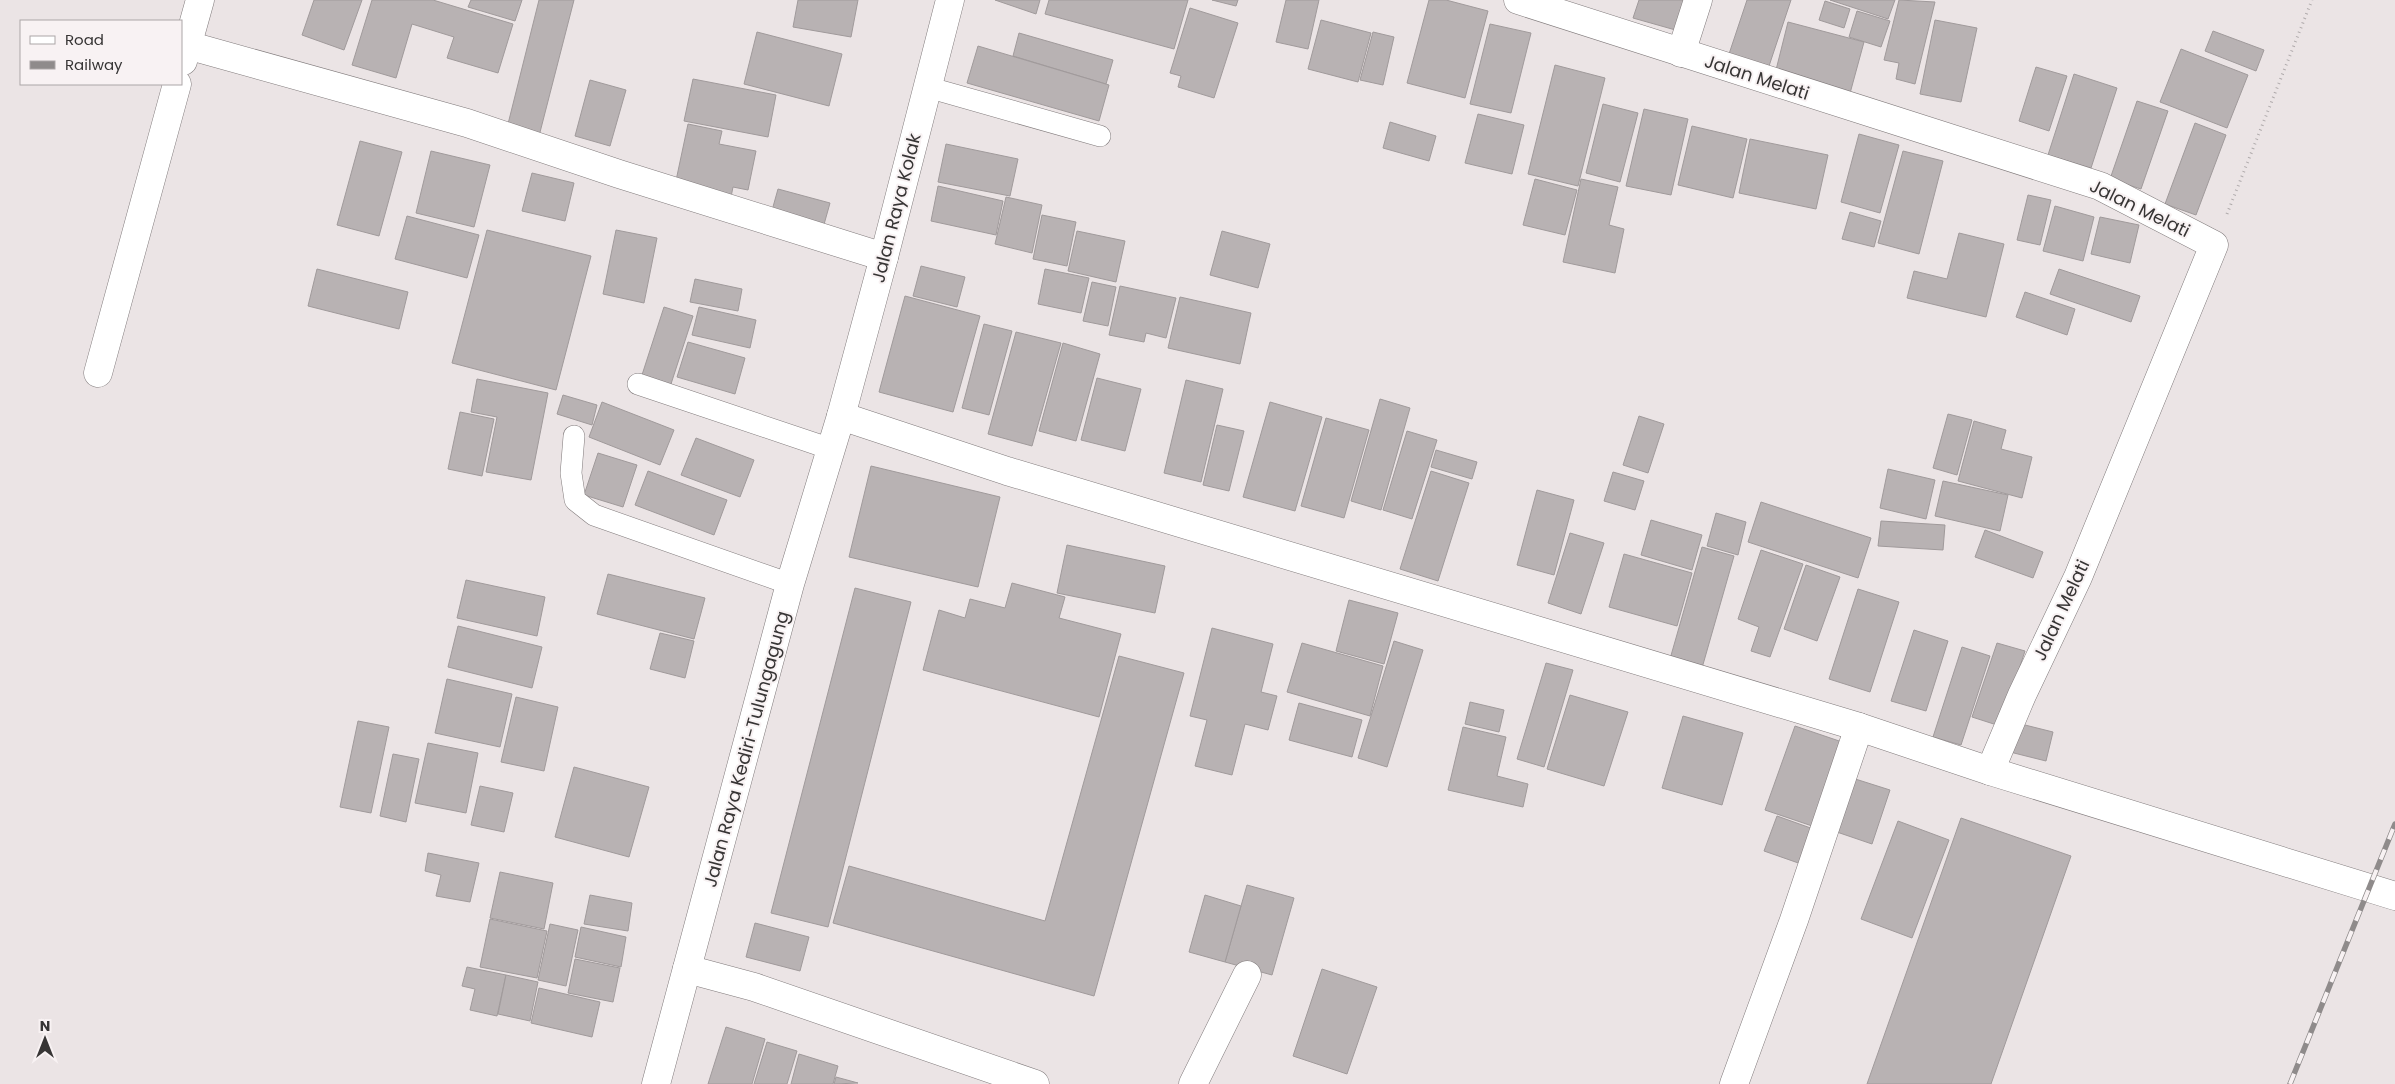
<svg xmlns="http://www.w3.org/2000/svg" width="2395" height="1084" font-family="Poppins,sans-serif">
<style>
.building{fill:#b8b2b3;stroke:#a09a9b}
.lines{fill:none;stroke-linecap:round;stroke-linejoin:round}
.lane-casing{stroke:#817b7c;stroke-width:22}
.street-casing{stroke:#817b7c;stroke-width:29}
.secondary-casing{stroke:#817b7c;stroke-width:29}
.highway-casing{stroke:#817b7c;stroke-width:29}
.path{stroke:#b0abac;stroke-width:3;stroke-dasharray:1 4;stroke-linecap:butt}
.lane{stroke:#fff;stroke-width:21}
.street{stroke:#fff;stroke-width:28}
.secondary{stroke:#fff;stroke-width:28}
.highway{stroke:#fff;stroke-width:28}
.rail-casing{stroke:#8f8b8b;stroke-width:5.5}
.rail{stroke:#f8f2f3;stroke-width:4;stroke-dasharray:11;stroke-linecap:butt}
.labels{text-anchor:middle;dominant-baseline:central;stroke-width:4;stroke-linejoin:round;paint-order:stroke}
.street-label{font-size:18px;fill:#373535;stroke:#f8f2f3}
</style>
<rect width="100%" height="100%" fill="#ebe4e5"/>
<g class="building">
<path d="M314,0H362L344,50L302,35Z"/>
<path d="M372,0H433L513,24L498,73L447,58L454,37L412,24L396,78L352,65Z"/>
<path d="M471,0H522L515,21L468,7Z"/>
<path d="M539,0H574L538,140L506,132Z"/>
<path d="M798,0H858L851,37L793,27Z"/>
<path d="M995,0H1040L1036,14Z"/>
<path d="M1049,0H1188L1174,49L1045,14Z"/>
<path d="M1212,0H1238L1236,6Z"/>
<path d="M1286,0H1319L1308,49L1276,42Z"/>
<path d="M1429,0H1446L1488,11L1465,98L1407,83Z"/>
<path d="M1639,0H1689L1679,31L1633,18Z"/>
<path d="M1747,0H1791L1768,69L1728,57Z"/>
<path d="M1830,0H1895L1888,19Z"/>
<path d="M1899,0L1935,2L1915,84L1896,79L1899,63L1884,60Z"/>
<path d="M1825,1L1850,9L1844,28L1819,20Z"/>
<path d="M1190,8L1238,23L1214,98L1178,87L1181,76L1170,73Z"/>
<path d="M1857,11L1890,21L1881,47L1849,37Z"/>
<path d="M1321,20L1371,33L1358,82L1308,69Z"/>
<path d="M1935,20L1977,28L1961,102L1920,94Z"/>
<path d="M1788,22L1864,42L1849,97L1774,78Z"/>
<path d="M1490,24L1531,33L1511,113L1470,104Z"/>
<path d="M2213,31L2264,50L2256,71L2205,51Z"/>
<path d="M757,32L842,54L829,106L744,84Z"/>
<path d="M1373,32L1394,37L1383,85L1360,80Z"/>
<path d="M1019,33L1113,60L1106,84L1013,56Z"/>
<path d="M978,46L1109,85L1099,121L967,83Z"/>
<path d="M2181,49L2248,75L2227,128L2160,102Z"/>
<path d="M1555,65L1605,78L1578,186L1528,174Z"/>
<path d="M2036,67L2067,76L2049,131L2019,121Z"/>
<path d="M2074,74L2117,88L2091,168L2048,155Z"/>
<path d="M693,79L776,95L768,137L684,121Z"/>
<path d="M590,80L626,90L610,146L575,136Z"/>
<path d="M2137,101L2168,111L2141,189L2110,179Z"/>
<path d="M1603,104L1638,113L1620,182L1586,173Z"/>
<path d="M1644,109L1688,119L1671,195L1626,186Z"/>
<path d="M1478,114L1524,125L1512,174L1465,163Z"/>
<path d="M1390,122L1436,136L1429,161L1383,148Z"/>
<path d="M2195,123L2226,135L2196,215L2165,204Z"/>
<path d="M688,124L722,131L719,144L756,151L748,190L733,187L730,202L674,190Z"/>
<path d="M1692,126L1747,139L1733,198L1678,185Z"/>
<path d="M1859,134L1899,145L1880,213L1841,202Z"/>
<path d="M1750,139L1828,155L1816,209L1739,193Z"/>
<path d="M360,141L402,152L379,236L337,225Z"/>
<path d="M946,144L1018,159L1010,196L938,182Z"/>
<path d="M431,151L490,165L474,227L416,213Z"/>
<path d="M1903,151L1943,161L1919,254L1878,243Z"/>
<path d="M532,173L574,183L565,221L522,211Z"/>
<path d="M1535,179L1577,190L1565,235L1523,225Z"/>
<path d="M1581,179L1618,187L1609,225L1624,229L1615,273L1563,262Z"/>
<path d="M938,186L1003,201L996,235L931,221Z"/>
<path d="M778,189L830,203L823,228L771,214Z"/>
<path d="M2028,195L2051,200L2040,245L2017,240Z"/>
<path d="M1006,197L1042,205L1032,253L995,244Z"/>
<path d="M2055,206L2094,217L2083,261L2043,251Z"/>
<path d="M1850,212L1881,221L1874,247L1842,239Z"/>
<path d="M1042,215L1076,222L1067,266L1033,259Z"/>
<path d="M407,216L479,235L467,278L395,259Z"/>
<path d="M2100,217L2139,225L2130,263L2091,254Z"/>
<path d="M487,230L591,256L556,390L452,363Z"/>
<path d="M616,230L657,238L644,303L603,294Z"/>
<path d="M1077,231L1125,241L1116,282L1068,271Z"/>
<path d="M1222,231L1270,244L1258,288L1210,275Z"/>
<path d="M1959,233L2004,244L1986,317L1907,298L1914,271L1947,279Z"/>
<path d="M921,266L965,277L957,307L913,296Z"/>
<path d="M317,269L408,292L399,329L308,306Z"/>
<path d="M1045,269L1089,278L1081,313L1038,304Z"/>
<path d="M2059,269L2140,296L2131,322L2050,294Z"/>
<path d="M695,279L742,289L738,311L690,302Z"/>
<path d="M1092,282L1116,287L1108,326L1083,321Z"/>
<path d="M1120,286L1176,298L1166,338L1146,333L1144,342L1109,335Z"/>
<path d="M2025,292L2075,309L2067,335L2016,317Z"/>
<path d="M905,296L980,316L953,412L879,392Z"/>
<path d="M1180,297L1251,313L1240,364L1168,348Z"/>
<path d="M664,307L693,316L670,387L641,378Z"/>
<path d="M699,307L756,320L750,348L692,335Z"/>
<path d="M984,324L1012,331L989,415L962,408Z"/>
<path d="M1016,332L1061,343L1032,446L988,434Z"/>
<path d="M688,342L745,358L735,394L677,377Z"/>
<path d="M1063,343L1100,354L1076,441L1039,431Z"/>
<path d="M1097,378L1141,389L1125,451L1081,440Z"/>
<path d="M477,379L548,393L531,480L486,472L497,417L471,412Z"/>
<path d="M1186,380L1223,389L1201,482L1164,473Z"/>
<path d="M563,395L597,405L592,425L557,414Z"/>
<path d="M1380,399L1410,408L1381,510L1351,501Z"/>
<path d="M602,402L674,430L660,465L589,437Z"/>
<path d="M1270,402L1322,417L1295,511L1243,497Z"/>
<path d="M460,412L494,419L482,476L448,469Z"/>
<path d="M1948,414L1972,420L1957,475L1933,468Z"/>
<path d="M1639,416L1664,424L1648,473L1623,465Z"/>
<path d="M1326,418L1369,430L1344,518L1301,506Z"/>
<path d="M1974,421L2006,430L2001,449L2032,457L2022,498L1958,481Z"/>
<path d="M1217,425L1244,431L1229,491L1203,485Z"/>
<path d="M1407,431L1437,440L1412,519L1383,510Z"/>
<path d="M696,438L754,460L740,497L681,475Z"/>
<path d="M1436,450L1477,462L1472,479L1431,467Z"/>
<path d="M598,453L637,465L623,507L584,495Z"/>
<path d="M871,466L1000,497L978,587L849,557Z"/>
<path d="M1888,469L1935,480L1926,519L1880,508Z"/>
<path d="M648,471L727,500L714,535L635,505Z"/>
<path d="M1431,471L1469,483L1438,581L1400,569Z"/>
<path d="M1613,472L1644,481L1635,510L1604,501Z"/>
<path d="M1943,481L2008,495L2000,531L1935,516Z"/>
<path d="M1537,490L1574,500L1554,575L1517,565Z"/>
<path d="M1761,502L1871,538L1858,578L1748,542Z"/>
<path d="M1716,513L1746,522L1738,555L1707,546Z"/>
<path d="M1651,520L1702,535L1692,570L1641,555Z"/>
<path d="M1881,521L1945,525L1943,550L1878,546Z"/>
<path d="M1985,530L2043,552L2033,578L1975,557Z"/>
<path d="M1570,533L1604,543L1581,614L1548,603Z"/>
<path d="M1067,545L1165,566L1155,613L1057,593Z"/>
<path d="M1702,547L1734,556L1702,668L1670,659Z"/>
<path d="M1761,550L1803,564L1770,657L1751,651L1759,627L1738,619Z"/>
<path d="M1624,554L1692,573L1677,626L1609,607Z"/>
<path d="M1806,565L1840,577L1817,641L1784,629Z"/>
<path d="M608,574L705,598L694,639L597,614Z"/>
<path d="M466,580L545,597L537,636L457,618Z"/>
<path d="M1012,583L1065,597L1059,618L1121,634L1099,717L923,670L939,610L965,618L970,599L1005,608Z"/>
<path d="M855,588L911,602L828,927L771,913Z"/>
<path d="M1858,589L1899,602L1870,692L1829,679Z"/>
<path d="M1349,600L1398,613L1384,664L1336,651Z"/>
<path d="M458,626L542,647L532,688L448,667Z"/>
<path d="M1212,628L1273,644L1261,692L1277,696L1268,730L1245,724L1232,775L1195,766L1207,720L1190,716Z"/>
<path d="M1914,630L1948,641L1926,711L1891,701Z"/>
<path d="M660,633L694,641L685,678L650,669Z"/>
<path d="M1394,641L1423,650L1387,767L1358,758Z"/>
<path d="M1302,643L1383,666L1370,716L1287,692Z"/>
<path d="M1997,643L2025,651L2000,726L1972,717Z"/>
<path d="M1962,647L1990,656L1961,745L1933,737Z"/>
<path d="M1119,656L1184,673L1094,996L833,923L849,866L1045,921Z"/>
<path d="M1546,663L1573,670L1544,767L1517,759Z"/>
<path d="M447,679L512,694L500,747L435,733Z"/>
<path d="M1570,695L1628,712L1604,786L1547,769Z"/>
<path d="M516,697L558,707L544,771L501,762Z"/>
<path d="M1470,702L1504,710L1499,732L1465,724Z"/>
<path d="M1299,703L1362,720L1352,757L1289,740Z"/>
<path d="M1683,716L1743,733L1722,805L1662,788Z"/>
<path d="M358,721L389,727L371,813L340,807Z"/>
<path d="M2017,723L2053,732L2046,761L2010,752Z"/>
<path d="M1795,726L1851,745L1821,829L1765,810Z"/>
<path d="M1463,727L1506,737L1497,776L1528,784L1523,807L1448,790Z"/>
<path d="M428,743L478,753L466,813L415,803Z"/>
<path d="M393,754L419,759L406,822L380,816Z"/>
<path d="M574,767L649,787L629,857L555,837Z"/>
<path d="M1849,777L1890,790L1872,844L1831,830Z"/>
<path d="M480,786L513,793L504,832L471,825Z"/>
<path d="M1777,816L1819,831L1807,866L1764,851Z"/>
<path d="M1961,818L2071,856L1991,1084H1867Z"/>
<path d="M1898,821L1949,840L1912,938L1861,919Z"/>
<path d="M428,853L479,863L470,902L436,896L441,875L425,871Z"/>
<path d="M500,872L553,883L544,929L490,918Z"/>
<path d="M1247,885L1294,898L1272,975L1225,962Z"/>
<path d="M590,895L632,903L628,931L584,924Z"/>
<path d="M1205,895L1241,906L1225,962L1189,952Z"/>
<path d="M490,919L547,931L537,978L480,967Z"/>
<path d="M755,923L809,937L800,971L746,957Z"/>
<path d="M550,924L578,930L566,986L538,980Z"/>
<path d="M581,927L626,937L621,967L575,957Z"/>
<path d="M575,959L620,968L613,1002L568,993Z"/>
<path d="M467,967L506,975L497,1016L470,1010L475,989L462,986Z"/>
<path d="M1322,969L1377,987L1347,1074L1293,1056Z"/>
<path d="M506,975L538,982L530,1021L498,1014Z"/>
<path d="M539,988L600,1002L592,1037L531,1023Z"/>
<path d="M726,1027L765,1039L752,1084H708Z"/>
<path d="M767,1042L797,1051L787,1084H754Z"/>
<path d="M799,1054L838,1066L833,1084H791Z"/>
<path d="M836,1077L858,1083L834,1084Z"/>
</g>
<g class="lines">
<g class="lane-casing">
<g id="lane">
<path d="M927,87L1100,136"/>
<path d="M638,384L831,449"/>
<path d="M574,436L571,473L575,500L594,515L790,584"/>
</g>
</g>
<g class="street-casing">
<g id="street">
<path d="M1518,0L2100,186L2214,245L2078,577L2022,695L1990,771"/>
<path d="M187,45L467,123L619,174L884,257"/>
<path d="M1681,53L1698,0"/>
<path d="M183,61L200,0"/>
<path d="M98,373L177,84"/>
<path d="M687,969L754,987L1035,1084"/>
<path d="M1193,1084L1247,975"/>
<path d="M1734,1084L1794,920L1859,727"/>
</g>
</g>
<g class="secondary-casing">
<path id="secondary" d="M841,416L1007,471L1859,727L1990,771L2395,896"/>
</g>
<g class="highway-casing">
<path id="highway" d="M656,1084L790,584L841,416L884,257L950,0"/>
</g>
<path class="path" d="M2227,214L2312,0"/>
<use href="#lane" class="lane"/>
<use href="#street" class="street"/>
<use href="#secondary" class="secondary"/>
<use href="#highway" class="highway"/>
<g class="rail-casing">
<path id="rail" d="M2290,1084L2395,824"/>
</g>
<use href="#rail" class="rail"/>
</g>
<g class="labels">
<g class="street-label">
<text transform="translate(1757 77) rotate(18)">Jalan Melati</text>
<text transform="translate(896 208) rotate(-76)">Jalan Raya Kolak</text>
<text transform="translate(2140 208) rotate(26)">Jalan Melati</text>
<text transform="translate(2061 610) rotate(-65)">Jalan Melati</text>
<text transform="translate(746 749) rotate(-75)">Jalan Raya Kediri-Tulungagung</text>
</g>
</g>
<rect x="20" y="20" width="162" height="65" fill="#f8f2f3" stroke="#aba6a7"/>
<rect x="30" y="36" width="25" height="8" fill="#ffffff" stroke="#aba6a7"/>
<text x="65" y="45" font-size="15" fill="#373535">Road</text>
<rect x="30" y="61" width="25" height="8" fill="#8f8b8b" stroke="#aba6a7"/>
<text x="65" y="70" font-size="15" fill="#373535">Railway</text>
<g transform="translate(45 1039)" stroke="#f8f2f3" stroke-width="4" paint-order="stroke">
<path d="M0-4L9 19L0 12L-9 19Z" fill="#373535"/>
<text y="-8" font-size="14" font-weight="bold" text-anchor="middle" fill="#373535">N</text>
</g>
</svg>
